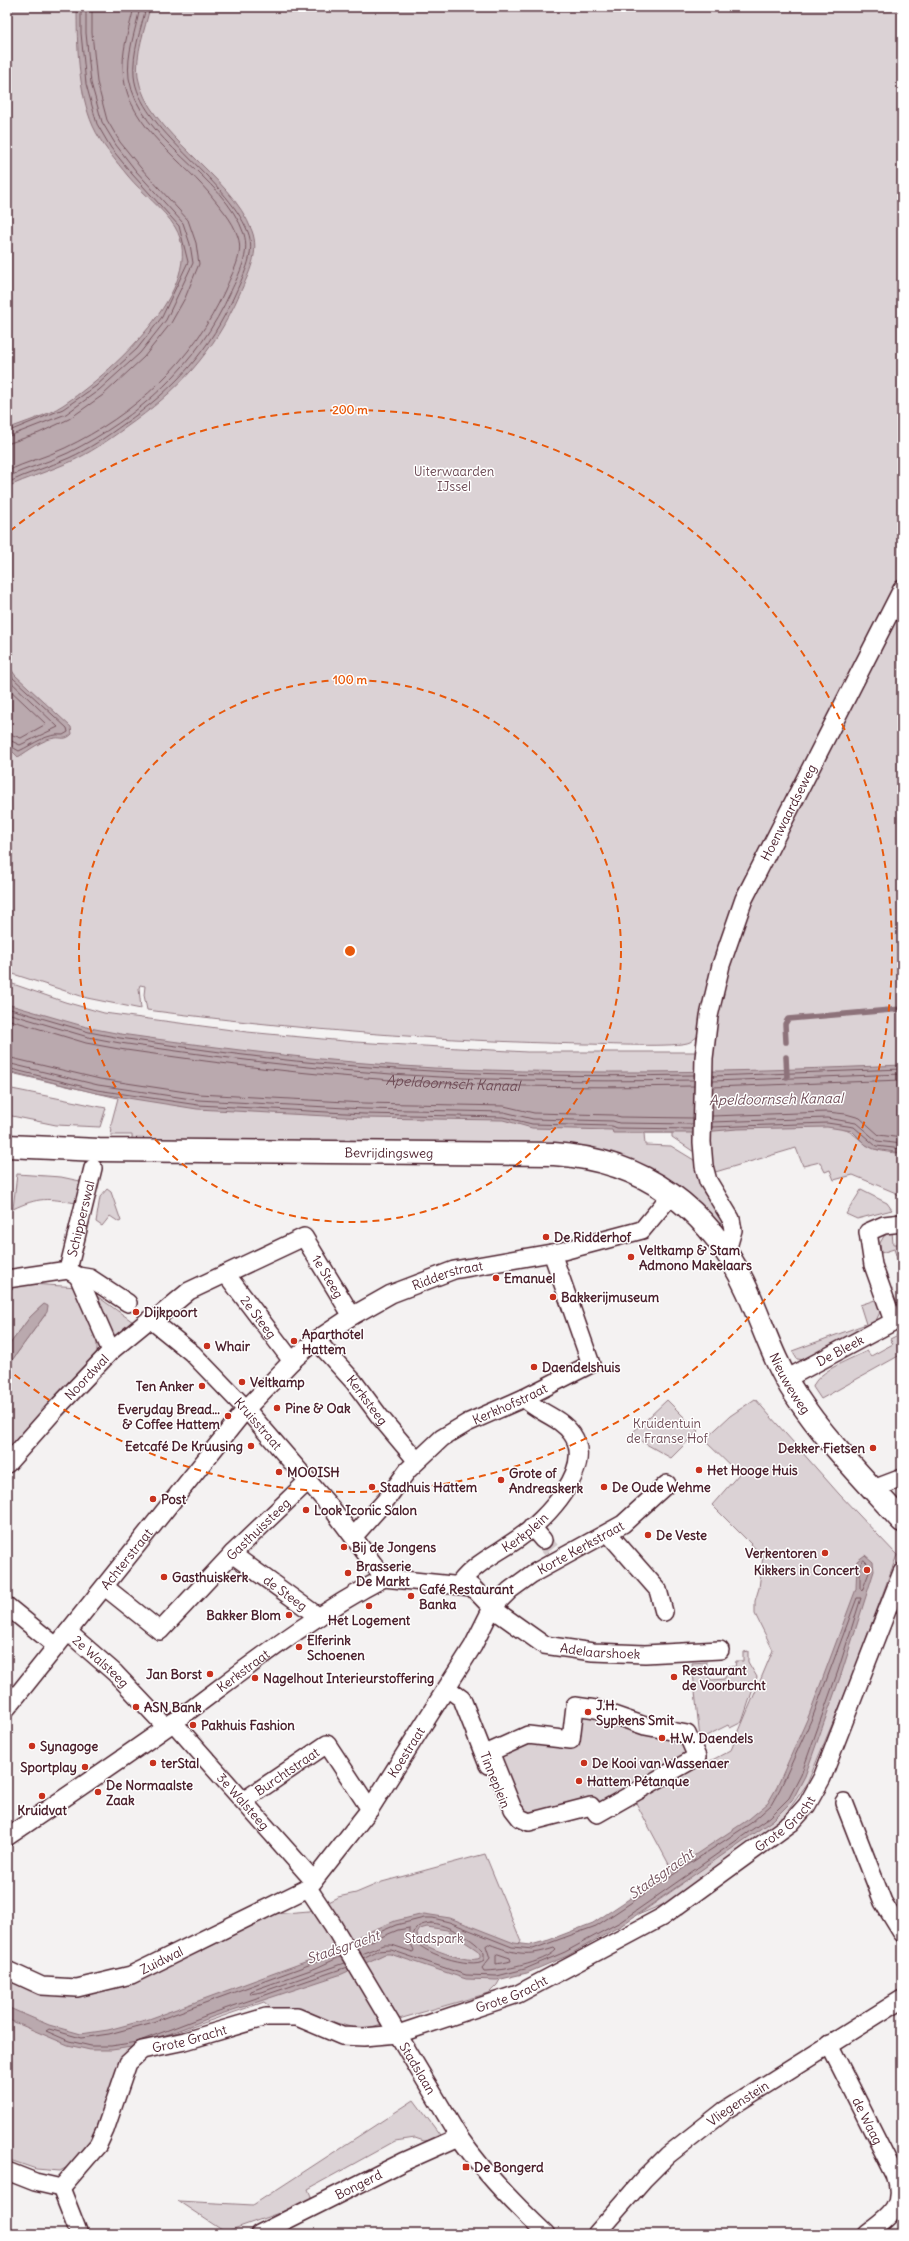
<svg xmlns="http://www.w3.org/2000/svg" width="909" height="2241" font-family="Delius,sans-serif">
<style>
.green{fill:#dbd2d5;stroke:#927880}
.water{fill:#baa9ae;stroke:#8d727a;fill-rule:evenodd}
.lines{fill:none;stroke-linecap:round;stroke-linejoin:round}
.shore{stroke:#77565f;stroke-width:1}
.stream{stroke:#8d727a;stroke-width:5.5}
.street-tunnel{stroke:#d2c8ca;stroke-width:17;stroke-dasharray:17 8;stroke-linecap:butt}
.street-casing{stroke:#4a1f2b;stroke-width:20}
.secondary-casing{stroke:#4a1f2b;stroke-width:25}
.street{stroke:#fff;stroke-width:17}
.secondary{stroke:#fff;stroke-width:22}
.ring{fill:none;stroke:#e8590c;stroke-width:2;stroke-dasharray:7 5}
.poi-dot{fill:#c8321e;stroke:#fff;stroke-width:1.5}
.labels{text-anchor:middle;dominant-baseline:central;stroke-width:3;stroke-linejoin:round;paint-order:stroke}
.park-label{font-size:13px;fill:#6e4c56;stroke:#fff}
.street-label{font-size:13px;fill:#4a1f2b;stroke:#fff}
.poi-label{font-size:13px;font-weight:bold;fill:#4a1f2b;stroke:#fff;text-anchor:start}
.water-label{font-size:14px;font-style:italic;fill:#714f59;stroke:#fff}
.centre{fill:#e8590c;stroke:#fff;stroke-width:2}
.ring-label{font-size:12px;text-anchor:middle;font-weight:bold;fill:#e8590c;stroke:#fff;stroke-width:3;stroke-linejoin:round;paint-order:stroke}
</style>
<rect width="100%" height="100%" fill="#f4f2f2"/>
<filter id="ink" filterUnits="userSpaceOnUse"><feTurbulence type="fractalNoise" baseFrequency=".025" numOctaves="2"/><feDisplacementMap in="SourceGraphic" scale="8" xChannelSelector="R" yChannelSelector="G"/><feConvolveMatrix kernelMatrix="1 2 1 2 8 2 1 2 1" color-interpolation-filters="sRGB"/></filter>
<g filter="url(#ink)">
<g class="green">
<path d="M7,7H902V1128H838C851,1130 855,1136 865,1144C874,1151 890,1153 902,1153V1200L896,1193L853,1175L834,1180L830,1170L825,1172L820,1162L803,1166L796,1148L712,1173L710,1132L692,1133L694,1152L672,1137V1133H644L645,1145L671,1146L694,1160L704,1193L723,1219L720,1225L702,1207L652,1171L276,1143L132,1139V1135H111L112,1129L110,1128L118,1098L7,1072V982L65,1002L104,1013L247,1032L355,1042L527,1052H695L697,1037C695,1038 692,1041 690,1042C679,1048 601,1044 584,1044C438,1041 292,1029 147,1010L144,995L145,986L140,985L139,988L141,1009L87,998L7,972Z"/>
<path d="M7,1088L106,1108L100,1127L56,1125L7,1115Z"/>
<path d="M17,1174L61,1177L80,1181L76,1203C47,1198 39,1197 13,1209Z"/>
<path d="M107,1189L111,1192L121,1221L119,1222L110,1216L102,1226L96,1222L100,1197Z"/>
<path d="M861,1190L887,1203L892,1210L857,1219L846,1214Z"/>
<path d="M892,1231L893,1244H902V1273L894,1249L881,1253L880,1243L884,1236Z"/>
<path d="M31,1284L78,1287C87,1310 101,1333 96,1357L7,1454V1367L45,1315L44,1304L30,1317L7,1348V1286Z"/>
<path d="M94,1294L136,1324L116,1342Z"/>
<path d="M878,1299L880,1312L875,1323L806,1360L797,1359L792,1351L866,1324L860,1305Z"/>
<path d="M902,1333V1354L821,1399L813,1387C817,1371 853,1358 867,1351L871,1356L893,1344L890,1339Z"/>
<path d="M755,1399L839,1494L897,1555L852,1677L807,1784L783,1818L669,1902L638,1915L682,1884L673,1869L672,1870L635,1801L731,1750L773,1650L755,1614V1601L759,1588L763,1556L712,1505L739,1474L704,1440L730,1416Z"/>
<path d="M667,1400L698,1431L671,1458L630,1435Z"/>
<path d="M748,1651V1662L757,1677L742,1722L730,1728L728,1725L700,1739L692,1663L707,1662C706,1670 704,1675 712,1680L724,1679L728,1673L729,1666L735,1667L736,1661H743V1652Z"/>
<path d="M577,1710L687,1736V1760L607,1807L524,1820L497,1759L529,1740L573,1742Z"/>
<path d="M485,1854L521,1941L497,1985L489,1993L361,2030L299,2012L277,2013L264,2002L140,2045L101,2116L87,2148L71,2165L60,2171L36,2169L7,2159V1978L76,1996L110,1988L273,1914L309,1911L338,1897L356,1893L382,1882Z"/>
<path d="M414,2100L443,2139L424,2141L415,2138L395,2141L308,2189L313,2201L225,2232L178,2201L253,2205Z"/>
</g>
<g class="water">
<path d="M77,7H150C145,30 135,53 138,77C147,133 231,174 252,231C260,252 249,273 240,293C213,354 179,390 125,428C107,441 90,453 70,462C49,471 27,478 7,487V429C25,422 46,416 63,405C106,377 211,286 175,227C164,209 142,193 128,176C116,161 101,144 93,126C78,92 77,44 77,7Z"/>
<path d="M7,663L15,675L71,727L72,734C65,741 62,737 55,738C43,739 28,751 18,757L7,746Z"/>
<path d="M7,1004L90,1028L121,1034C225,1049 329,1062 434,1068C590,1075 746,1072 902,1065V1153L874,1149L866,1145L852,1131L827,1127L737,1129L692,1133H613L612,1130L532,1128L503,1120L363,1118L197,1109L96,1093L7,1071Z"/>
<path d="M44,1304L48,1306L47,1312L7,1367V1348L30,1317Z"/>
<path d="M865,1555L873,1562L874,1571L842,1672L805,1776L792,1801L773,1820L622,1925L567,1956L527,1973L497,1980L466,1979L390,1954H385L342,1974L212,2017L138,2046L112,2050H90L68,2045L7,2019V2007L49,2025L81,2034L108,2030L149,2019L313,1959L329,1953L359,1936L395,1921L424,1914L450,1918L514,1943L531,1945L549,1940L593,1923L749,1819L768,1803L777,1787L809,1715L856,1589L857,1561ZM427,1927L447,1930L477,1950L480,1954V1958C468,1964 432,1949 420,1943L417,1934L420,1929Z"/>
</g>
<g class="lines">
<g class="shore">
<path d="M7,432L63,409L96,386L137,349L162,317L188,262L179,226L132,174L111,148L97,124L86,84L81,33V7"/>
<path d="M7,437L66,414L99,390L140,353L166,320L193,263L190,244L183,223L136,171L116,145L102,122L91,83L86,33V7"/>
<path d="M7,444L39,433L69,419L103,395L144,357L171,323L185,298L199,264L196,243L188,220L140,167L120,142L107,120L97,82L92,33V7"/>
<path d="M7,471C26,462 46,457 65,448C134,415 194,360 225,290C232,273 244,255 238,237C233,220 219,206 209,193C176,154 122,121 123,65C123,45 130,26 134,7"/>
<path d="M7,477C27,468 49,462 68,453C139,417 198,365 231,291C239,274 250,254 244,234C224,175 139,141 129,78C126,54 136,30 140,7"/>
<path d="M7,483C27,473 49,467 69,458C89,449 106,437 124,424C175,388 210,351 236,292C244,274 256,252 248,232C226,177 139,129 134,76C132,52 141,30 146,7"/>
<path d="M7,670L13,678L67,728L68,732L63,735C47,733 34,744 19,751L7,744"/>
<path d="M7,678L58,727L20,745L7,739"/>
<path d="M7,687L46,724L21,738L7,733"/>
<path d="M7,1008L89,1032L120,1038C198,1049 277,1061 355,1066C468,1075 581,1077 694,1075"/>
<path d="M7,1013L88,1037L120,1043C197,1054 275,1065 353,1071C466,1081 581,1082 694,1080"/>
<path id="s1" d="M7,1019L86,1043L119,1049C196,1060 274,1071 353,1077C466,1087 580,1088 694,1086"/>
<path d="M7,1057L100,1079L199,1094L364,1103L504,1106L534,1113L613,1115L621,1117L693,1118"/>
<path d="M7,1063L98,1085L198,1100L364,1109L504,1112L533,1119L613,1121L619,1123L693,1124"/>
<path d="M7,1068L97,1090L198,1105L364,1114L503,1117L532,1124L612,1126L617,1128L693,1129"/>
<path d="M713,1076L902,1069"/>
<path d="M713,1081L902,1074"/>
<path d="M713,1087L902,1080"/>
<path d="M712,1116L827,1112L846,1114L860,1118L879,1135L902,1138"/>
<path d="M712,1122L827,1118L856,1123L877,1141L902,1144"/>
<path d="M712,1127L827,1123L854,1127L876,1146L902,1149"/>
<path d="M864,1560L869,1565L870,1570L862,1591L860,1589V1565Z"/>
<path d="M431,1923C446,1924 477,1940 484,1953V1960C473,1970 416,1952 413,1937C414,1926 422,1924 431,1923Z"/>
<path d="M354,1943L396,1925L424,1918H433L449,1922L512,1947L533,1949L596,1926L751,1823L771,1805L780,1789L813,1716L857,1598H861L838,1671L801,1775L789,1798L770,1817L620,1922L565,1952L525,1969L497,1976L466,1975L391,1950L377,1951L363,1958"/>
<path d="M489,1944C516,1954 526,1957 554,1948L556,1950C544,1963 502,1971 484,1971L482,1968L490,1958L486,1946Z"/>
<path d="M357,1947L398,1930L409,1928V1940L414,1950L413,1952L392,1945H384L361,1954"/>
<path d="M338,1952L314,1963L150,2023L109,2034L81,2038L49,2029L46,2031L69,2041L91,2046H111L137,2042L210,2014L347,1967"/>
<path d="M498,1954L510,1958L511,1961L496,1964V1955Z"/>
<path d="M340,1957L316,1968L251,1991L250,1994L262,1992L344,1963"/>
</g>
<g class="stream">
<path d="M786,1042L785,1024L788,1019L902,1009"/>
<path d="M786,1057L787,1077"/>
</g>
<path class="street-tunnel" d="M543,1540L551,1550"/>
<g class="street-casing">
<g id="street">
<path id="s2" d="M726,1254L733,1230L731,1219L708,1181L704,1166L702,1142L704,1058L709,1016L721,965L744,899L902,589"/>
<path id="s3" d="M68,1270L93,1168"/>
<path id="s4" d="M226,1274L292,1361"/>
<path d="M78,1276L111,1351"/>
<path d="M7,1279L68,1270L78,1276L90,1278L128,1303"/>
<path id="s5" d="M153,1321L189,1291L304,1237L352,1316"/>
<path d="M893,1321L873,1265L868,1232L884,1225L902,1223"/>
<path id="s6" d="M316,1340L354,1382L380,1417L417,1461"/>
<path id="s7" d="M786,1379L902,1317"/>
<path id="s8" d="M7,1464L54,1411L111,1351L150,1319L192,1353L246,1409L333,1510L384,1578L472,1587L492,1608L544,1645L593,1652L645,1654L720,1650"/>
<path d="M873,1489L902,1478"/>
<path d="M532,1527L543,1540"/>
<path d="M608,1533L658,1590L664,1612"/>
<path id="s9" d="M354,1536L386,1500L408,1470L442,1438L467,1423L524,1398L591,1364L552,1253"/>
<path id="s10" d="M232,1554L319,1617"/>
<path id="s11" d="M459,1584C475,1563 498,1553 519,1538C545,1520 596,1468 572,1434C559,1416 538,1413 524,1398"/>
<path id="s12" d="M105,1587L160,1631L232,1554L308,1481"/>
<path d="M7,1606L56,1646"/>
<path id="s13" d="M68,1632L115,1673L166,1727"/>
<path d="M447,1688L462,1699L488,1765"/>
<path d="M575,1706L596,1709L645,1726L687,1734L697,1757L597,1814L591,1806L529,1822L520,1818L513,1809L490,1752L528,1735L571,1740Z"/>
<path id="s14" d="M7,1708L246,1409L292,1361L316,1340L352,1316L391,1294L454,1270L563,1251L642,1230L672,1194"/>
<path id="s15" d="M173,1722L314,1881"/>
<path id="s16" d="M243,1801L327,1744L370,1809"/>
<path d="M844,1802L883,1902L902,1933"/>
<path id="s17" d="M7,1837C63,1799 119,1761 174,1722C242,1672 309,1617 384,1578"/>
<path id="s18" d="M308,1888L332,1924L459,2137C484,2173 514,2204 546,2234"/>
<path id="s19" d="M7,1970L42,1986L77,1988L131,1975L308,1888L370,1809L473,1646L492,1608L510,1590L532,1574L623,1524L667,1484"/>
<path id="s20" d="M829,2044L895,2175C906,2207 889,2217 866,2234"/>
<path d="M7,2171L35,2182L61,2188"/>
<path id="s21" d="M61,2188L98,2145L105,2130L128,2063L142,2050L185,2041L266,2017H297L342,2036L364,2037L398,2034L518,1994L662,1917L791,1823L807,1805L822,1778L902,1572"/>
<path d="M61,2188L79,2234"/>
<path id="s22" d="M259,2234L403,2162L459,2137"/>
<path id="s23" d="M596,2234L644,2179L668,2155L724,2111L902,1999"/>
</g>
</g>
<g class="secondary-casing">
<g id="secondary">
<path id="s24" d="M7,1146L99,1150L554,1154C644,1160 711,1209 748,1292C763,1326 774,1362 795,1394C825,1440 865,1480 902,1521"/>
</g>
</g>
<use href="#street" class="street"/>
<use href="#secondary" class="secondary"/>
</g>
</g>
<g class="ring">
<circle cx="350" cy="951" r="271"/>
<path d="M10 531A541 541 0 1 1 10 1371"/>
</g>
<g class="poi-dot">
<circle cx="546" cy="1237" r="4"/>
<circle cx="631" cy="1257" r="4"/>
<circle cx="496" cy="1278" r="4"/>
<circle cx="553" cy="1297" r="4"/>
<circle cx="136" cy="1312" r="4"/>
<circle cx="294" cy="1341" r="4"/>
<circle cx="207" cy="1346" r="4"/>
<circle cx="534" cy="1367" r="4"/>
<circle cx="242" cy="1382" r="4"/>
<circle cx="202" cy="1386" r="4"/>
<circle cx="277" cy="1408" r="4"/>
<circle cx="228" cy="1416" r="4"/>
<circle cx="251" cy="1446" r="4"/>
<circle cx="873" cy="1448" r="4"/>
<circle cx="699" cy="1470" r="4"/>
<circle cx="279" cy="1472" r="4"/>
<circle cx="501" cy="1480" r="4"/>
<circle cx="372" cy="1487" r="4"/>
<circle cx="604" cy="1487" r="4"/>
<circle cx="153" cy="1499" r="4"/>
<circle cx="306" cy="1510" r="4"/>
<circle cx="648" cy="1535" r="4"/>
<circle cx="344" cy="1547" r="4"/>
<circle cx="825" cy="1553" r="4"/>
<circle cx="867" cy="1570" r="4"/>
<circle cx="348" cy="1573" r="4"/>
<circle cx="164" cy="1577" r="4"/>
<circle cx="411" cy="1596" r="4"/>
<circle cx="369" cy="1606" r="4"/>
<circle cx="289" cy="1615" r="4"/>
<circle cx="299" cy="1647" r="4"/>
<circle cx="210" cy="1674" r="4"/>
<circle cx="674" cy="1677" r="4"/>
<circle cx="255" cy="1678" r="4"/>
<circle cx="136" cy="1707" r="4"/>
<circle cx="588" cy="1712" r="4"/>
<circle cx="193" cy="1725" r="4"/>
<circle cx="662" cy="1738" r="4"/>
<circle cx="32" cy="1746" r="4"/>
<circle cx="153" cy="1763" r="4"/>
<circle cx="584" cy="1763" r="4"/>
<circle cx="85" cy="1767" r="4"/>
<circle cx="579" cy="1781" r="4"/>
<circle cx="98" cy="1792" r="4"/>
<circle cx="42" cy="1796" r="4"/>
<rect x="462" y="2163" width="8" height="8" rx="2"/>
</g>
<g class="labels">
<g class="park-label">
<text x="454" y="471">Uiterwaarden<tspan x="454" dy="15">IJssel</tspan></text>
<text x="667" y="1423">Kruidentuin<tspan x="667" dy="15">de Franse Hof</tspan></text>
<text x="434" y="1938">Stadspark</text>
</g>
<g class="street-label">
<text stroke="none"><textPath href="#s2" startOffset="466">Hoenwaardseweg</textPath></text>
<text stroke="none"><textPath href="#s24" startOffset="382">Bevrijdingsweg</textPath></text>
<text stroke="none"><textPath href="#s3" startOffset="53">Schipperswal</textPath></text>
<text stroke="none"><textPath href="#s5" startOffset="220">1e Steeg</textPath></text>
<text stroke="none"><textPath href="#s14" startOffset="629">Ridderstraat</textPath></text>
<text stroke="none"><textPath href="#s4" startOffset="54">2e Steeg</textPath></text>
<text stroke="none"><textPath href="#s7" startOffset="61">De Bleek</textPath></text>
<text stroke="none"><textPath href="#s8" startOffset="118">Noordwal</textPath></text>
<text stroke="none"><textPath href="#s24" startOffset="899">Nieuweweg</textPath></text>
<text stroke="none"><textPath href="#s6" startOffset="79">Kerksteeg</textPath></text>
<text stroke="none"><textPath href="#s9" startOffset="208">Kerkhofstraat</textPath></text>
<text stroke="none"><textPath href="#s8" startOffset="355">Kruisstraat</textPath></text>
<text stroke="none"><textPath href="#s12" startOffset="212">Gasthuissteeg</textPath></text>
<text stroke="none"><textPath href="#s11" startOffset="84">Kerkplein</textPath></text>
<text stroke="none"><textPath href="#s19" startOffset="770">Korte Kerkstraat</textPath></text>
<text stroke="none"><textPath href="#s14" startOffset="191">Achterstraat</textPath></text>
<text stroke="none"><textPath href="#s10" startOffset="66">de Steeg</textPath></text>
<text stroke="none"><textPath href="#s8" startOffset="792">Adelaarshoek</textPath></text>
<text stroke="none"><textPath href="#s13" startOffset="44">2e Walsteeg</textPath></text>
<text stroke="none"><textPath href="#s17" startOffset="289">Kerkstraat</textPath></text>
<text stroke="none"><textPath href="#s19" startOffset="494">Koestraat</textPath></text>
<text stroke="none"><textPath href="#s16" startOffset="53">Burchtstraat</textPath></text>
<text transform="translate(495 1780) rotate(68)">Tinneplein</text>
<text stroke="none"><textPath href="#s15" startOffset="106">3e Walsteeg</textPath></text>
<text stroke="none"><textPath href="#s21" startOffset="872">Grote Gracht</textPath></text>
<text stroke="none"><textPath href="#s19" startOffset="163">Zuidwal</textPath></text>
<text stroke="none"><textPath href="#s21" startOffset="548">Grote Gracht</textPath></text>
<text stroke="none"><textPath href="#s21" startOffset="212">Grote Gracht</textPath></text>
<text stroke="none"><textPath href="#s18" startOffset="211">Stadslaan</textPath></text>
<text stroke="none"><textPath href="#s23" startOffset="194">Vliegenstein</textPath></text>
<text stroke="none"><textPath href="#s20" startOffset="86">de Waag</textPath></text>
<text stroke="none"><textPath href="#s22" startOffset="111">Bongerd</textPath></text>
</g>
<g class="poi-label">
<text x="554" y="1237">De Ridderhof</text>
<text x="639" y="1250">Veltkamp &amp; Stam<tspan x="639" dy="15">Admono Makelaars</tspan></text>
<text x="504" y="1278">Emanuel</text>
<text x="561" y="1297">Bakkerijmuseum</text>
<text x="144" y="1312">Dijkpoort</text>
<text x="302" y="1334">Aparthotel<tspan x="302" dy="15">Hattem</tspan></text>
<text x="215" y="1346">Whair</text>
<text x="542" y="1367">Daendelshuis</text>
<text x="250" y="1382">Veltkamp</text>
<text x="194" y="1386" text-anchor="end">Ten Anker</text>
<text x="285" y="1408">Pine &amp; Oak</text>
<text x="220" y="1409" text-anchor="end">Everyday Bread...<tspan x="220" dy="15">&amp; Coffee Hattem</tspan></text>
<text x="243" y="1446" text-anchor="end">Eetcafé De Kruusing</text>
<text x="865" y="1448" text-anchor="end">Dekker Fietsen</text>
<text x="707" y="1470">Het Hooge Huis</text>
<text x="287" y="1472">MOOISH</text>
<text x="509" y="1473">Grote of<tspan x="509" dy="15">Andreaskerk</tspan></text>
<text x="380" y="1487">Stadhuis Hattem</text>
<text x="612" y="1487">De Oude Wehme</text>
<text x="161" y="1499">Post</text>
<text x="314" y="1510">Look Iconic Salon</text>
<text x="656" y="1535">De Veste</text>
<text x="352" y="1547">Bij de Jongens</text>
<text x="817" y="1553" text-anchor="end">Verkentoren</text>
<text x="356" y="1566">Brasserie<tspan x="356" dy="15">De Markt</tspan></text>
<text x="859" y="1570" text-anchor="end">Kikkers in Concert</text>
<text x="172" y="1577">Gasthuiskerk</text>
<text x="419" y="1589">Café Restaurant<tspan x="419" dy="15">Banka</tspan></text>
<text x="281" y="1615" text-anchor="end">Bakker Blom</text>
<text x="369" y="1620" text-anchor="middle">Het Logement</text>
<text x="307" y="1640">Elferink<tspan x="307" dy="15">Schoenen</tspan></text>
<text x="682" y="1670">Restaurant<tspan x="682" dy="15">de Voorburcht</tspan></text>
<text x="202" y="1674" text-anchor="end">Jan Borst</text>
<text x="263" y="1678">Nagelhout Interieurstoffering</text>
<text x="596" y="1705">J.H.<tspan x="596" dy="15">Sypkens Smit</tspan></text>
<text x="144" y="1707">ASN Bank</text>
<text x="201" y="1725">Pakhuis Fashion</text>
<text x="670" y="1738">H.W. Daendels</text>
<text x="40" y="1746">Synagoge</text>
<text x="161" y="1763">terStal</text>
<text x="592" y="1763">De Kooi van Wassenaer</text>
<text x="77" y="1767" text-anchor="end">Sportplay</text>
<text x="587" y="1781">Hattem Pétanque</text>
<text x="106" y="1785">De Normaalste<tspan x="106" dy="15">Zaak</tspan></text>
<text x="42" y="1810" text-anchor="middle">Kruidvat</text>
<text x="474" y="2167">De Bongerd</text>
</g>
<g class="water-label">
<text stroke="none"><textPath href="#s1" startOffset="452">Apeldoornsch Kanaal</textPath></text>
<text transform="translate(776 1099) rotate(-1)">Apeldoornsch Kanaal</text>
<text transform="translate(661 1874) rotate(-35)">Stadsgracht</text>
<text transform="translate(343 1947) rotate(-19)">Stadsgracht</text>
</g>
</g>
<circle cx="350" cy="951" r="6" class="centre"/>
<g class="ring-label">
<text x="350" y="414">200 m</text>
<text x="350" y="684">100 m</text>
</g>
<rect width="909" height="2241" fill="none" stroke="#fff" stroke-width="24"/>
<rect x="12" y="12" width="885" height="2217" fill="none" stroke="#4a1f2b" stroke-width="1.5" filter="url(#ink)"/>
</svg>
